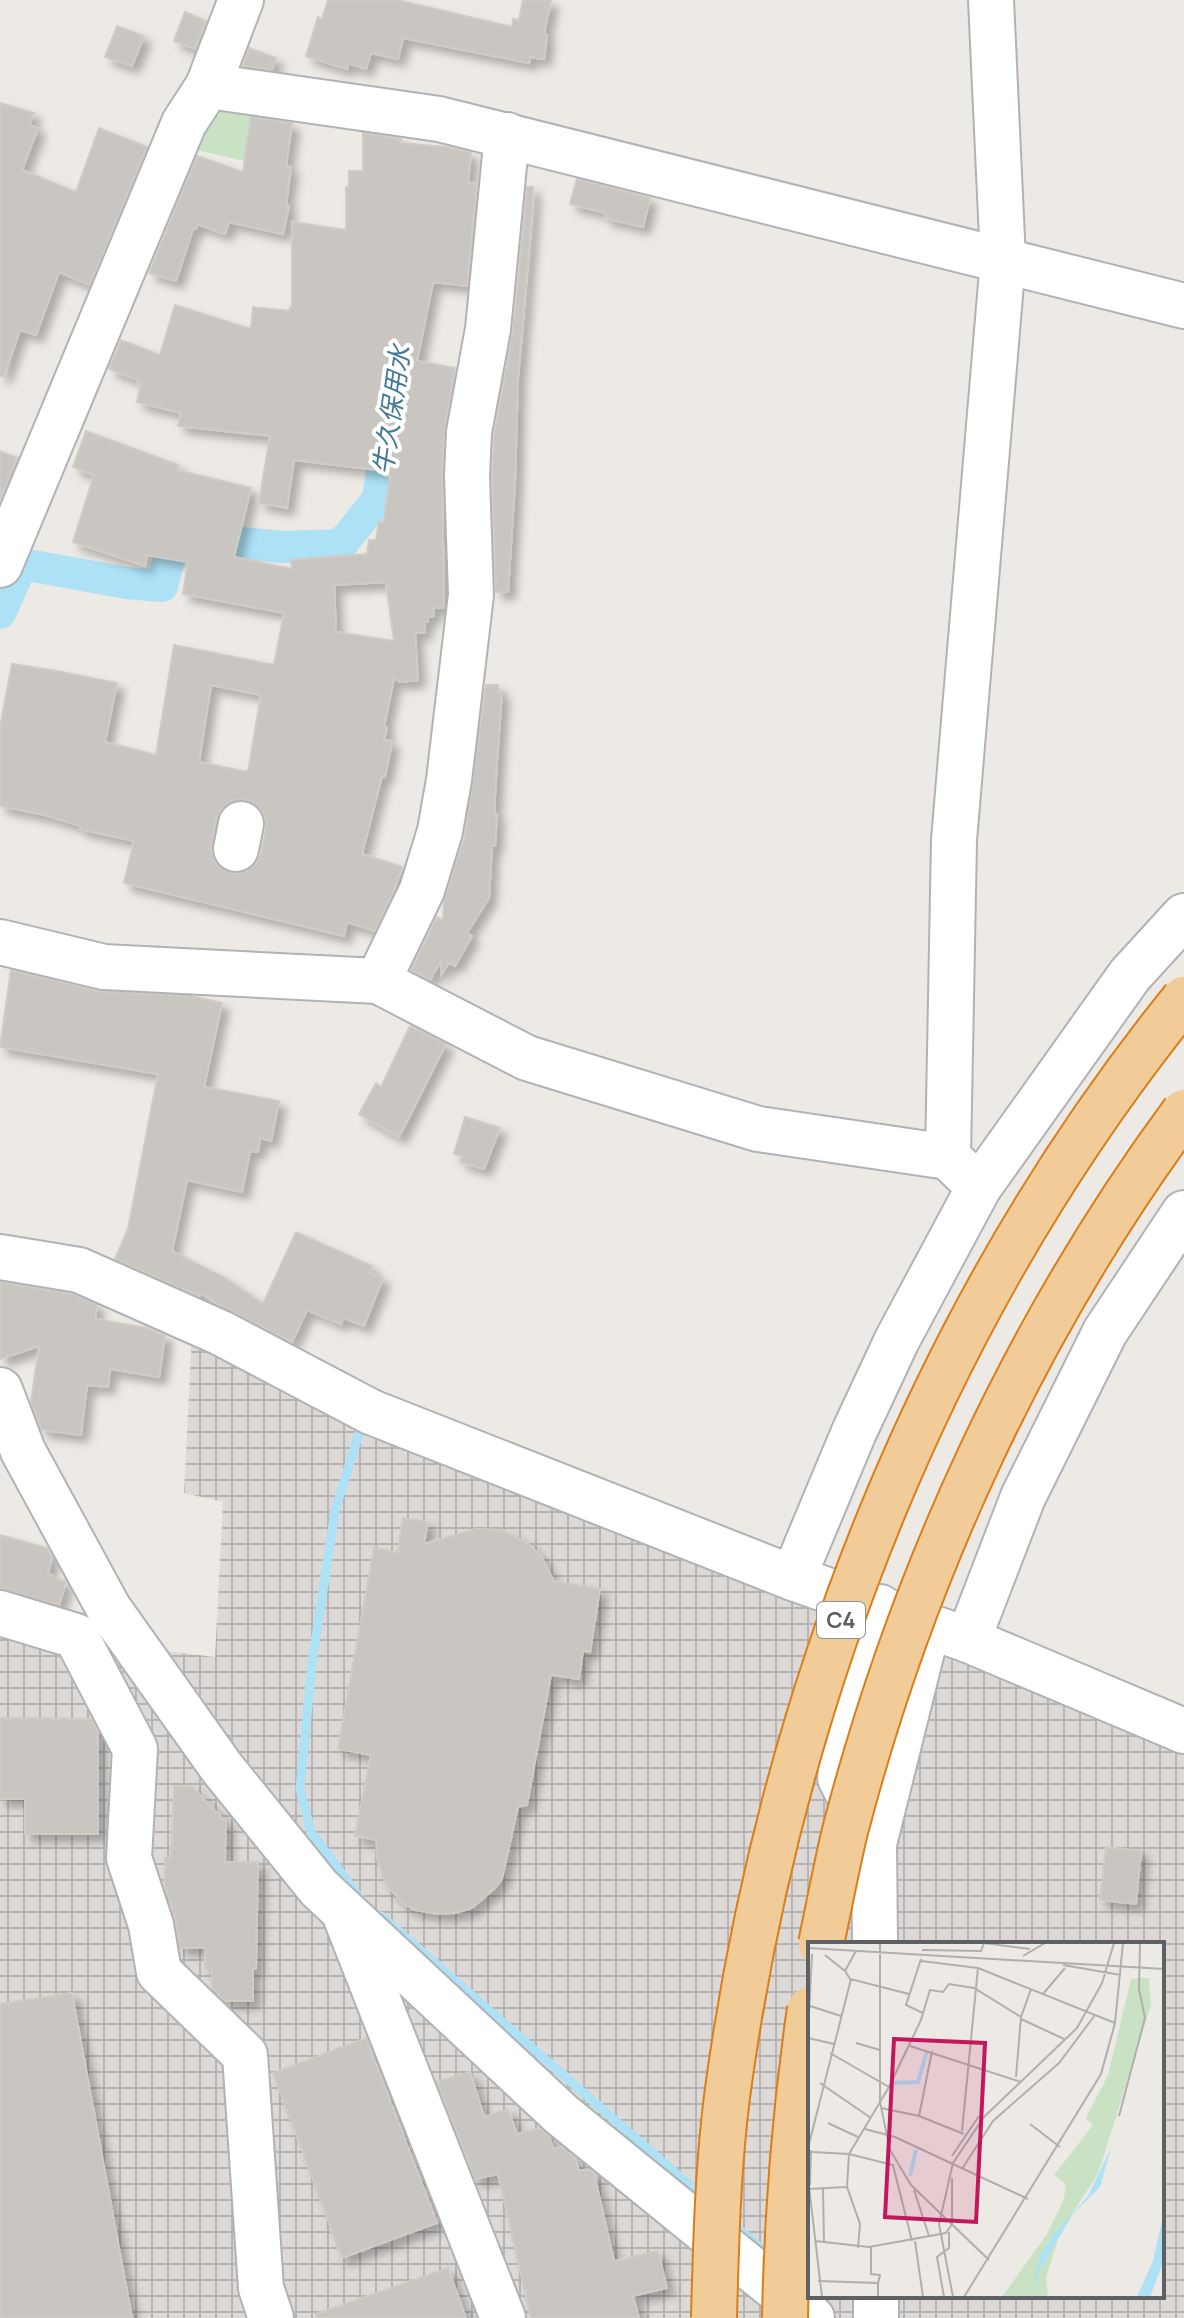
<svg xmlns="http://www.w3.org/2000/svg" width="1184" height="2318" font-family="Manrope,'Noto Sans JP',sans-serif">
<style>
.industrial{fill:url(#industrial-grid);fill-rule:evenodd}
.park{fill:#c9e2c4}
.lines{fill:none;stroke-linecap:round;stroke-linejoin:round}
.stream{stroke:#ade1f5;stroke-width:9}
.canal{stroke:#ade1f5;stroke-width:32}
.building{fill:#c9c5c1;stroke:#d1cbc4;stroke-width:2;fill-rule:evenodd;filter:url(#shadow)}
.minor-casing{stroke:#b0b3b6;stroke-width:48}
.minor{stroke:#fff;stroke-width:44}
.highway-bridge-casing{stroke:#d97e19;stroke-width:48;stroke-linecap:butt}
.highway-bridge{stroke:#f1cc98;stroke-width:44}
.labels{text-anchor:middle;dominant-baseline:central;stroke-width:8;stroke-linejoin:round;paint-order:stroke}
.shield{fill:#fff;stroke:#8e9092;stroke-width:2}
.shield-label{font-size:22px;font-weight:bold;fill:#5d6164}
.water-label{font-size:26px;font-style:italic;fill:#457995;stroke:#fff}
.inset-river{fill:none;stroke:#ade1f5;stroke-width:4}
.inset-road{fill:none;stroke:#afafad;stroke-width:2}
.view{fill:#c2185b;fill-opacity:0.15;stroke:#c2185b;stroke-width:4}
.inset-edge{fill:none;stroke:#5d6164;stroke-width:4}
</style>
<defs>
<pattern id="industrial-grid" width="8" height="8" patternUnits="userSpaceOnUse" patternTransform="scale(2)"><rect width="8" height="8" fill="#dcd9d7"/><path d="M0 4h8M4 0v8" fill="none" stroke="#b6b3b2"/></pattern>
<filter id="shadow"><feDropShadow dx="7" dy="7" stdDeviation="4" flood-color="#0004"/></filter>
</defs>
<rect width="100%" height="100%" fill="#edeae5"/>
<path class="industrial" d="M192,1333L793,1595L1184,1753V2318H0V1621L123,1651L149,1649L215,1657L223,1502L184,1493ZM810,1944H1162V2296H810Z"/>
<path class="park" d="M220,96L252,101L248,136L257,164L184,147Z"/>
<g class="lines">
<g class="stream">
<path d="M360,1898L311,1832L300,1789L312,1663L335,1511L360,1430"/>
<path d="M381,1916L704,2198"/>
<path d="M730,2221L773,2259"/>
</g>
<path class="canal" d="M0,613L22,564L127,583L162,586L175,536L282,547L341,545L378,499L388,429"/>
</g>
<g class="building">
<path d="M328,0H397L512,27L513,19L519,20L523,0H551L544,34L547,35L544,59L530,57L529,63L403,38L398,59L371,53L366,69L348,63L347,69L306,56L318,17L322,19Z"/>
<path d="M185,12L206,21L195,49L174,41Z"/>
<path d="M117,26L144,36L132,66L105,57Z"/>
<path d="M249,48L276,58L272,70L243,66Z"/>
<path d="M0,103L34,113L29,125L38,128L22,170L76,192L99,128L147,147L90,285L59,272L36,335L20,330L4,376H0Z"/>
<path d="M251,117L292,123L286,166L291,167L286,205L289,206L283,234L229,222L225,234L197,224L196,229H193L176,281L149,273L197,156L243,172Z"/>
<path d="M363,133L401,139V143L447,147L471,153L468,183L477,184L467,286L433,282L417,361L455,368L444,431L442,477L444,607L433,608L434,616L427,617L428,622H424L425,632L415,633L418,680L400,682L394,678L384,727L387,728L384,740L392,741L385,777L382,776L362,854L402,867L394,890L375,931L347,922L344,936L124,883L134,841L80,829L81,826L45,815L0,806V727L12,664L57,671L117,683L105,742L156,755L174,645L274,665L284,613L183,594L188,562L147,555L145,566L73,542L94,475L73,467L86,431L178,465L177,470L251,488L234,557L292,569L291,560L367,554L369,540H376L379,522H384L390,476H386V471L294,460L287,508L259,503L270,436L178,426L181,413L137,402L141,384L138,383L139,380L109,369L121,340L160,355L175,305L251,329L253,307L290,311V307H292V222L346,230V187H349V171H363ZM386,582L394,641L336,632L334,585ZM211,685L261,695L248,772L199,762ZM234,800H247L257,805L264,815L266,828L261,854L255,865L245,872L232,874L219,867L213,858L211,845L216,819L222,808Z"/>
<path d="M577,179L650,198L643,227L605,218L606,213L570,204Z"/>
<path d="M527,187H533L532,216L518,378L515,483L508,592H496L492,476L494,435L513,331Z"/>
<path d="M0,451L17,458L0,500Z"/>
<path d="M486,685H498V692H502L497,762L494,814H497L495,846H492L489,898L467,933L472,936L455,966L449,963L441,975V961L430,980L411,970L437,917L443,921L444,901L465,835Z"/>
<path d="M11,970L98,991L191,996L222,1003L204,1087L279,1101L271,1141L260,1138L258,1152L250,1151L242,1192L187,1180L172,1251L225,1278L263,1304L296,1232L372,1266L370,1273L383,1278L364,1326L343,1318L341,1324L307,1310L292,1342L219,1305L201,1293L199,1296L115,1259L128,1229L158,1074L0,1047Z"/>
<path d="M410,1026L446,1044L399,1137L359,1114L376,1083L381,1087Z"/>
<path d="M465,1117L500,1128L484,1169L461,1162L462,1156L454,1154Z"/>
<path d="M0,1282L72,1294L97,1305L95,1319L147,1328L165,1336L159,1377L110,1369L108,1387L87,1385L81,1435L42,1430L31,1402L39,1346L0,1359Z"/>
<path d="M403,1518L428,1522L424,1544L476,1529L502,1530L528,1543L541,1556L554,1581L600,1589L590,1652L583,1651L579,1679L551,1675L527,1805L518,1807L502,1879L494,1889L472,1908L456,1913L438,1914L415,1910L404,1904L386,1885L377,1858L376,1840L355,1836L371,1755L338,1749L374,1548L398,1552Z"/>
<path d="M0,1535L47,1548L52,1557L48,1574L66,1582L59,1605L0,1589Z"/>
<path d="M0,1718L91,1719L98,1732V1834H25V1799H0Z"/>
<path d="M174,1786L192,1787L226,1822L225,1862H258L256,1969H253V2001H225L212,1988V1968H205V1948H180L175,1917L165,1887V1858H171Z"/>
<path d="M1106,1847L1141,1851L1136,1904L1100,1900Z"/>
<path d="M72,1993L132,2318H0V2004Z"/>
<path d="M366,2038L437,2223L342,2258L273,2073Z"/>
<path d="M470,2072L484,2117L508,2109L517,2134L539,2128L550,2137L553,2149L561,2147L575,2158L579,2171L588,2169L594,2173L614,2261L658,2251L667,2288L633,2296L639,2318H531L498,2174L475,2179L437,2082Z"/>
<path d="M448,2268L466,2318H316V2314Z"/>
</g>
<g class="lines">
<g class="minor-casing">
<g id="minor">
<path d="M208,86L439,119L1184,306"/>
<path d="M0,565L184,123L208,86L241,0"/>
<path d="M236,849L241,824"/>
<path d="M0,942L104,967L378,981L527,1058L758,1129L948,1157L979,1187"/>
<path d="M378,981L422,890L440,831L449,780L471,595L467,476L469,432L488,329L507,135"/>
<path d="M948,1157L954,840L1003,260L991,0"/>
<path d="M0,1257L79,1270L221,1333L371,1412L793,1578L968,1640L1184,1731"/>
<path d="M0,1390L23,1451L109,1609L222,1768L319,1888L562,2115L812,2318"/>
<path d="M793,1578L854,1432L897,1340L979,1187L1130,975L1184,916"/>
<path d="M0,1613L76,1636L135,1749L129,1858L151,1925L159,1972L245,2055L261,2288L271,2318"/>
<path d="M968,1640L1023,1497L1105,1332L1184,1213"/>
<path d="M860,1817L840,1778L850,1698L880,1607"/>
<path d="M346,1918L503,2318"/>
<path d="M875,1944L874,1844L928,1627"/>
<path d="M876,2296V2318"/>
</g>
</g>
<use href="#minor" class="minor"/>
<g class="highway-bridge-casing">
<g id="highway-bridge">
<path d="M821,1944C829,1907 836,1868 845,1831C912,1574 1026,1326 1184,1112"/>
<path d="M714,2318C716,2240 718,2160 729,2082C784,1690 934,1308 1184,999"/>
<path d="M785,2318C787,2214 795,2112 810,2009"/>
</g>
</g>
<use href="#highway-bridge" class="highway-bridge"/>
</g>
<g class="labels">
<rect class="shield" x="817" y="1602" width="48" height="36" rx="6"/>
<g class="shield-label">
<text x="841" y="1620">C4</text>
</g>
<g class="water-label">
<text transform="translate(391 410) rotate(-82)">牛久保用水</text>
</g>
</g>
<g transform="translate(808 1942)">
<rect width="356" height="356" fill="#edeae5"/>
<path d="M334,36H341L343,63L290,232L253,288L238,335L240,355H194L239,292L256,257L258,242L246,233L285,183L278,176L300,133L323,37Z" fill="#c9e2c4"/>
<path d="M303,206L292,245L265,272L232,327L223,355L232,314L243,296L280,254ZM356,270V318L342,355H329L345,319Z" fill="#ade1f5"/>
<path class="inset-river" d="M85,141L110,140L119,109M102,234L108,208"/>
<path class="inset-road" d="M72,1V160L82,208L103,243L181,318M0,6L356,27M114,8L173,9L176,1L222,7M48,9L37,29L42,37L101,52M17,13L37,29M215,14L237,1M113,19L170,26M255,23L313,33M235,52L257,26M2,64L33,74M115,71L122,48L135,50L141,42L166,46L213,75M213,77L256,97M0,93L4,12M0,96L26,102M48,101L72,108M102,104L213,140M22,111L81,145M208,135L213,75L223,47M12,141L63,176M73,166L111,174L156,192M111,174L124,109M311,174L337,76L331,47L332,1M20,181L50,195M222,182L252,205M57,187L87,195L220,257M154,189L170,26L307,81M1,202L43,37M4,210L41,212L81,145L113,78L115,71L98,63L113,17M144,214L171,174M154,227L185,179L251,121L287,73M0,236L14,355M2,243L3,208M0,247L39,245M15,247L16,300M106,248L121,294M7,299L61,305L138,291L144,282V236M63,304V332L72,333L70,341M50,306L52,282L39,245L41,212L85,223L104,299M10,339L70,341V355M96,355H115L107,299M136,355L129,315L141,306V290M145,355L131,282L145,221L176,175L269,86L294,41L306,1M156,355L293,132L307,81L315,1"/>
<path class="view" d="M86,97L177,101L168,280L77,275Z"/>
<rect width="356" height="356" class="inset-edge"/>
</g>
</svg>
